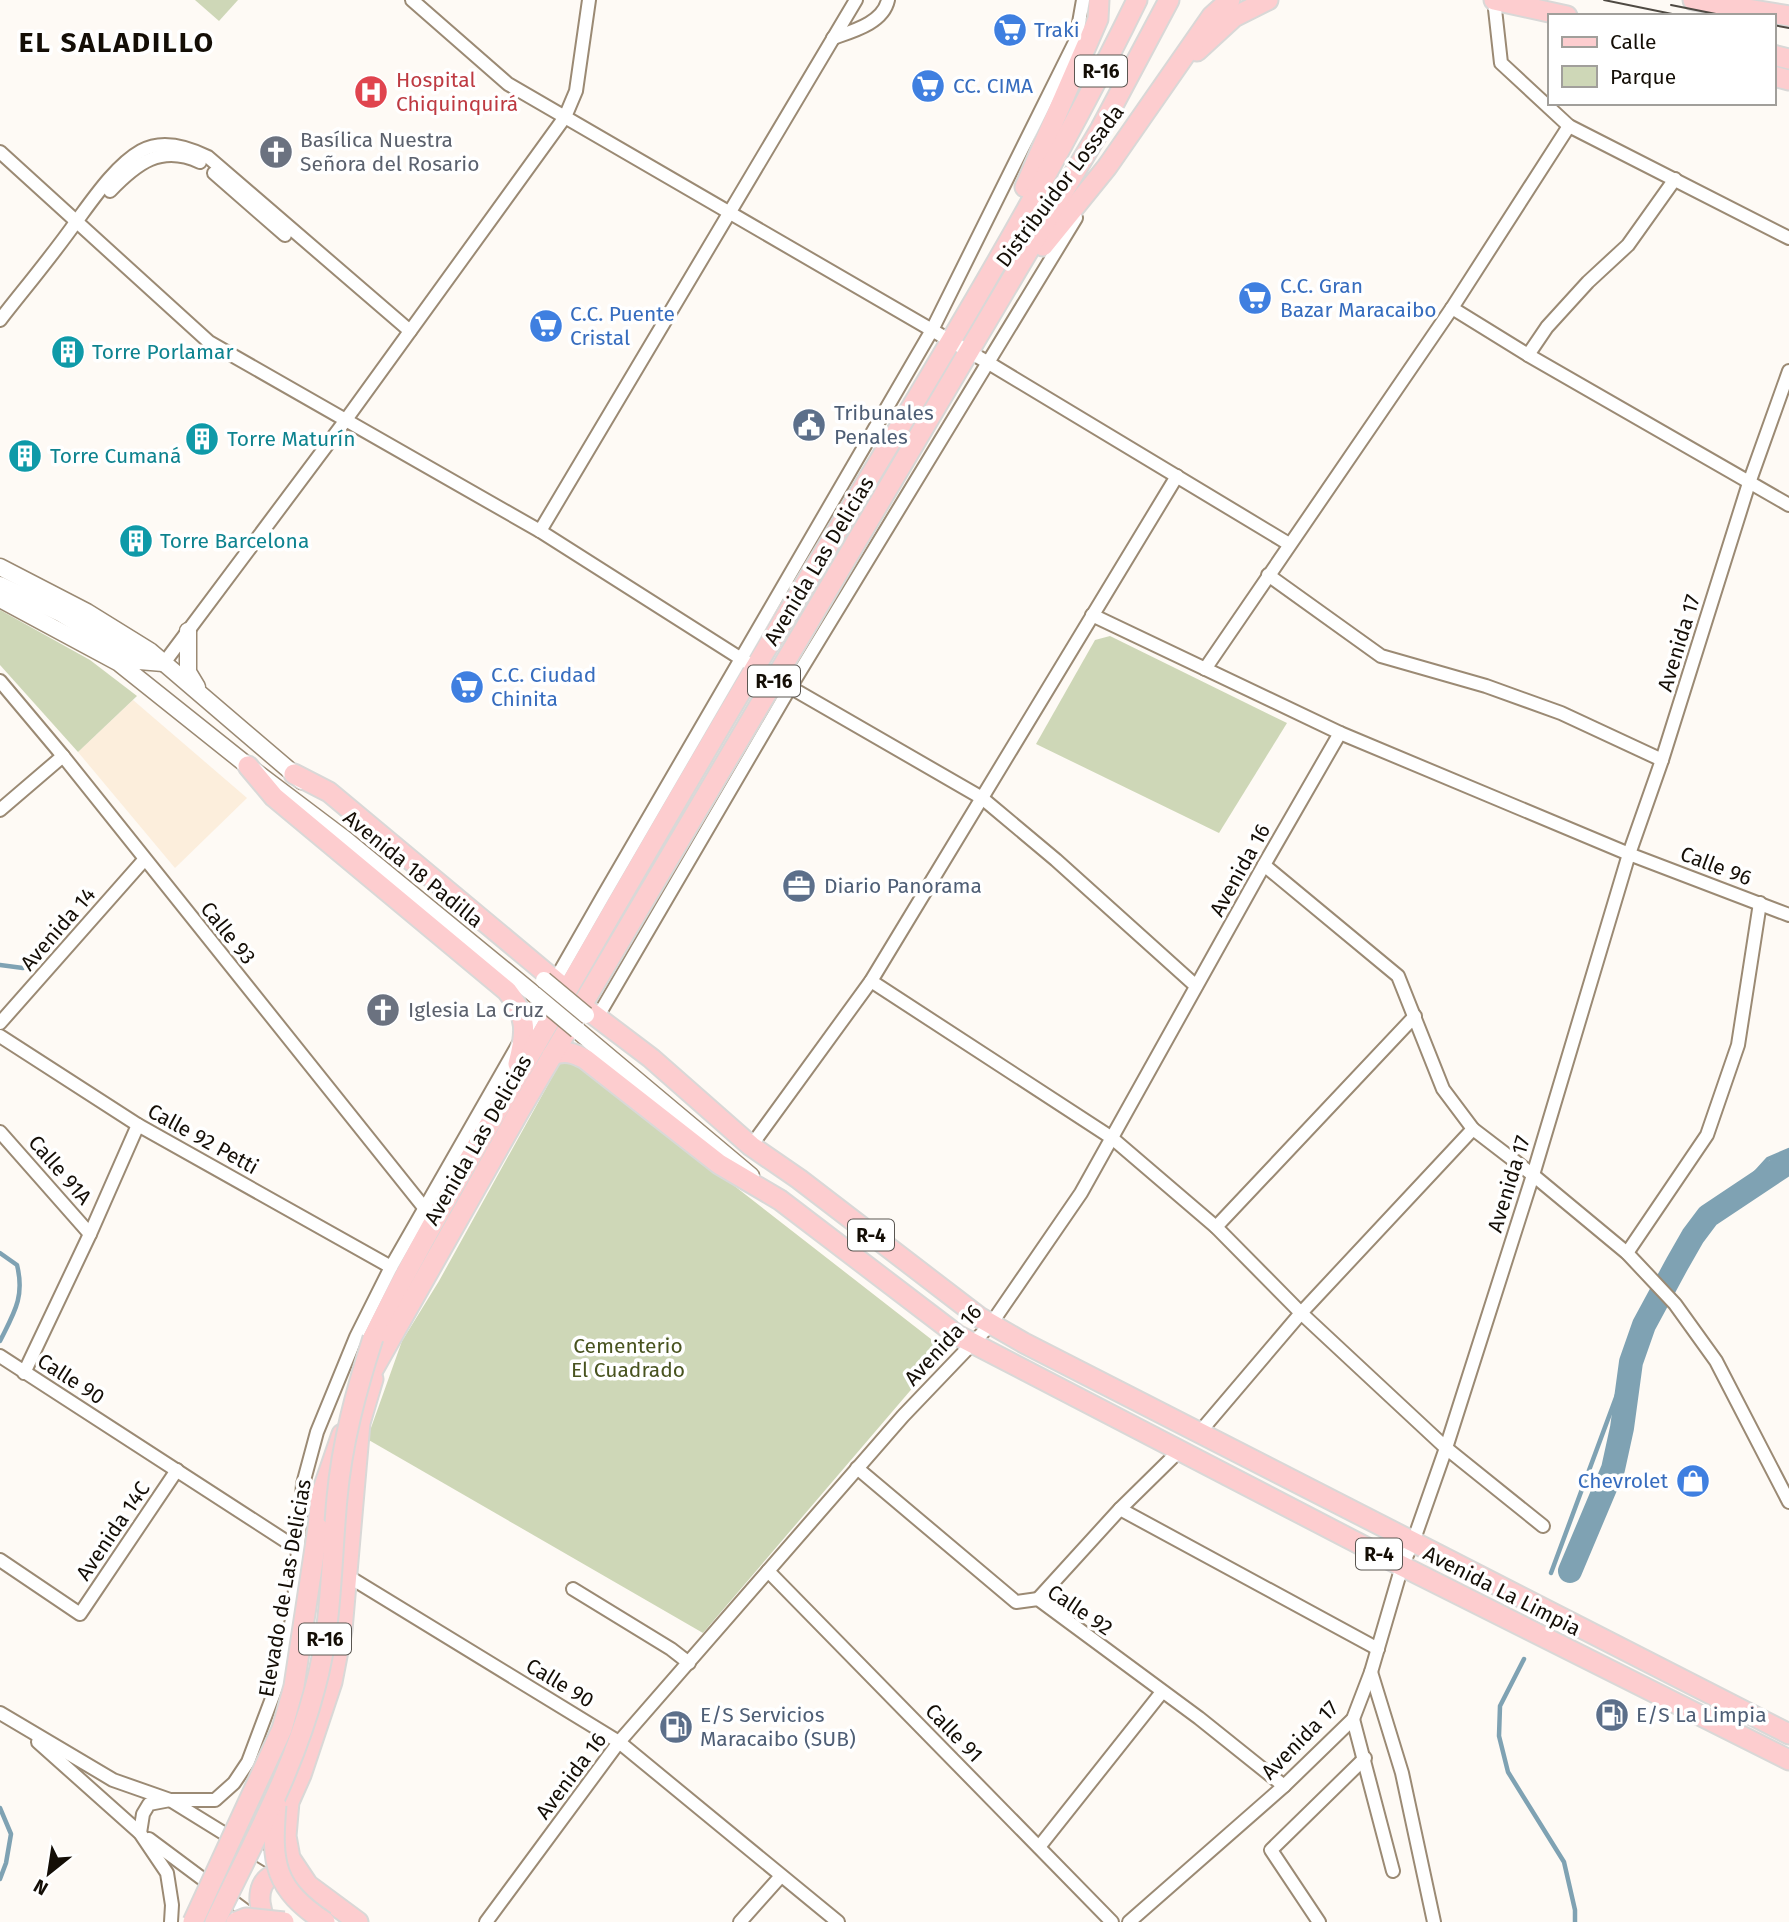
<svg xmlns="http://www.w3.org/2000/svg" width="1789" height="1922" font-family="'Fira Sans',sans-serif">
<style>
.built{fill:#fceedc}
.green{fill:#ced7b7}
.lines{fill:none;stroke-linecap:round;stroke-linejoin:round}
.stream{stroke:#7fa2b3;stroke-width:4.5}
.river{stroke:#7fa2b3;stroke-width:24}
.minor-casing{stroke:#9b8a74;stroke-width:16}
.tertiary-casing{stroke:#9b8a74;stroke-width:19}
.primary-casing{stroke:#d9d8d7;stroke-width:23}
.minor{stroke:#fff;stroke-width:12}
.tertiary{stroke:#fff;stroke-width:16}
.primary{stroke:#fdcdcf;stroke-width:19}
.tram{stroke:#4f4a43;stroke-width:2}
.tertiary-bridge-casing{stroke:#9b8a74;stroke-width:19;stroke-linecap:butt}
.primary-bridge-casing{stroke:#d9d8d7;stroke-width:23;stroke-linecap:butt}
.tertiary-bridge{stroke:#fff;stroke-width:16}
.primary-bridge{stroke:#fdcdcf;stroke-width:19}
.labels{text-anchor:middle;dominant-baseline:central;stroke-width:7;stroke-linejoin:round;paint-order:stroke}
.shield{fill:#fff;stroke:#5a5651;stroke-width:2}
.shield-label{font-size:19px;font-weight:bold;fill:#140e06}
.shop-label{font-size:21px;fill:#366cbe;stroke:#fff;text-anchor:start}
.health-label{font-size:21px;fill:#be3a42;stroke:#fff;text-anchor:start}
.worship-label{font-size:21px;fill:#5b616d;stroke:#fff;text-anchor:start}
.street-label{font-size:21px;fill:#140e06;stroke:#fff}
.culture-label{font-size:21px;fill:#0d838f;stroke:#fff;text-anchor:start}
.service-label{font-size:21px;fill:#4e5e75;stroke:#fff;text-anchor:start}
.park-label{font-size:21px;fill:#48531f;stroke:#fff}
.district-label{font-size:28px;font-weight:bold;letter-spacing:2px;fill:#140e06;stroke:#fff}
</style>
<rect width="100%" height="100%" fill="#fefaf5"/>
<path class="built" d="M133,700L247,798L175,868L78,752Z"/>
<g class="green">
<path d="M195,0H238L219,21Z"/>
<path d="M0,610L90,660L137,696L78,752L0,665Z"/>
<path d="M1110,636L1287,723L1219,833L1036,744L1095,640Z"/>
<path d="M565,1054L945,1350L703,1633L367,1439L402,1341L439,1281Z"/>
</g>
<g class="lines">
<g class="stream">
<path d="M0,965L23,968"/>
<path d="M0,1253L17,1265C25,1297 14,1313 0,1341"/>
<path d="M1551,1573L1658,1284L1678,1258L1768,1159L1789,1150"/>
<path d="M1524,1659L1500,1706L1499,1736L1508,1772L1564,1862L1575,1910V1922"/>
<path d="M0,1808L11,1834L6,1863L0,1879"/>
</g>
<path class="river" d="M1570,1571L1613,1469L1622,1428L1631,1362L1644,1325L1677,1264L1693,1236L1708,1216L1789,1162"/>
<g class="minor-casing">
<g id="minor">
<path d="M412,0L508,84L987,362L1289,544"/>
<path d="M1494,0L1501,63L1569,126L1789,238"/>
<path d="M833,38C853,31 883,23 888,0"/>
<path d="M0,152L209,342L540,531L743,660L982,798L1056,860L1196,986"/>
<path d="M214,173L285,235"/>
<path d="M110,191C137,163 161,144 200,162"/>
<path d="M1452,308L1528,355L1789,505"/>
<path d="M0,320C25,288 52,256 76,222C93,199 116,165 141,151C162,139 188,147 208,157L410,331"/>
<path d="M1528,355L1547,327L1588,282L1628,245L1675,179"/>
<path d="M540,531L856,0"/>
<path d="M1268,575L1381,656L1486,686L1561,713L1662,760"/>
<path d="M1092,615L1340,733L1629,854L1789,915"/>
<path d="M164,663L345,421L565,117L576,91L589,0"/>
<path d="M1205,669L1452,308L1569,126"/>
<path d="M0,681L63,756L426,1210"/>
<path d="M0,810L63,756"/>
<path d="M1264,865L1398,976L1443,1089L1473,1129L1533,1175L1627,1253L1675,1304L1716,1361L1789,1502"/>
<path d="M871,981L1112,1138L1216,1227L1301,1313L1446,1448L1543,1526"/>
<path d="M598,1016L791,686L1076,218"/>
<path d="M0,1023L144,860"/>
<path d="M0,1036L138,1125L391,1267"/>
<path d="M0,1132L90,1234"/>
<path d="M751,1146L871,981L1177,476"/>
<path d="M1216,1227L1415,1016"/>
<path d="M1627,1253L1707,1135L1738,1045L1760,903"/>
<path d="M0,1356L298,1549"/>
<path d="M24,1373L90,1234L138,1125"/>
<path d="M1199,1433L1301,1313L1473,1129"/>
<path d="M857,1468L1016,1602L1038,1599L1199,1718L1284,1786"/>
<path d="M1120,1509L1378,1649"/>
<path d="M0,1560L80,1614L177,1470"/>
<path d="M768,1571L1112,1922"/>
<path d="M346,1575L619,1742L838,1922"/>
<path d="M573,1589L671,1649L689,1663"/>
<path d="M1038,1599L1120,1509L1179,1451"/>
<path d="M1371,1672L1402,1773L1434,1922"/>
<path d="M0,1713L113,1780L170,1800L280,1868"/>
<path d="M1353,1719L1393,1871"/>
<path d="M38,1742L140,1833L167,1873L172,1905L171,1922"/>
<path d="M140,1833L143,1814L149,1804L170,1800H215L234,1783L248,1762L277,1685L293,1615L303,1484L317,1432L356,1337L391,1267L602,898L932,330L1076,40L1083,0"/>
<path d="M149,1839L255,1918"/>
<path d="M1039,1847L1162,1692"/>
<path d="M486,1922L619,1742L903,1416L991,1324L1081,1193L1264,865L1340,733"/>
<path d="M740,1922L781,1876"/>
<path d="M1129,1922L1284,1786L1353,1719L1371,1672L1402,1566L1413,1542L1446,1448L1533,1175L1629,854L1662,760L1749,483L1789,371"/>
<path d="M1319,1922L1271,1850L1365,1758"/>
</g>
</g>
<g class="tertiary-casing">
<g id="tertiary">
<path d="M0,567L87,612L150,651L302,781"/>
<path d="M0,585L60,613L139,661L163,663"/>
<path d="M0,599L119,663L248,766L346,840L535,995"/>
<path d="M188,631V672L197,687"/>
<path d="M577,1030L751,1176"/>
</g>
</g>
<g class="primary-casing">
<g id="primary">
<path d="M1494,0L1567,16"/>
<path d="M1693,0L1789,16"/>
<path d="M1197,51L1234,17L1268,0"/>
<path d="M1773,55L1789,59"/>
<path d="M1773,76L1789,80"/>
<path d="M1025,187L1098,19L1099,0"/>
<path d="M1043,246L1107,167L1212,16L1230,0"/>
<path d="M248,766L274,797L507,991C528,1017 526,1033 518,1064"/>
<path d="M294,774L329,792L564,988"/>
<path d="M581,1005L651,1058L751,1146L799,1179L979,1317L1024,1343L1789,1734"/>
<path d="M552,1055C565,1050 574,1053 585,1059L719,1164L780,1200L957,1335L1402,1566L1789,1760"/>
<path d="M373,1338C425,1231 487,1130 546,1027C635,872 724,718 816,566C928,380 1042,195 1137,0"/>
<path d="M361,1391L520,1110L1101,128L1169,0"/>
<path d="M318,1528L321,1495L342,1434"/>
<path d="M266,1922C253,1898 260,1863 294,1879"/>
<path d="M358,1922L308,1885L290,1858L286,1836L289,1802L301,1775L332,1682L342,1630L360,1423L373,1379"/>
</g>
</g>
<use href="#minor" class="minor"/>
<use href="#tertiary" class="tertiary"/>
<use href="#primary" class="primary"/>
<g class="tram">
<path d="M1604,0L1682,16"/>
<path d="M1671,5L1726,16"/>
<path d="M1773,25L1789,28"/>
</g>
<g class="tertiary-bridge-casing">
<g id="tertiary-bridge">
<path d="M544,980L586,1015"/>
<path d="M535,995L577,1030"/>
</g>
</g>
<g class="primary-bridge-casing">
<g id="primary-bridge">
<path d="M276,1805C271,1864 274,1888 325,1922"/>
<path d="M193,1922L282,1729L294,1686L318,1528"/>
<path d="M215,1922C251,1846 294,1770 315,1688C332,1626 331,1562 337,1498C342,1443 356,1391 373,1338"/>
<path d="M236,1922L246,1918L284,1922"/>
</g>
</g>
<use href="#tertiary-bridge" class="tertiary-bridge"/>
<use href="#primary-bridge" class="primary-bridge"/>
</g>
<defs>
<g id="supermarket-disc" transform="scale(1.75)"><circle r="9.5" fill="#3f7fe0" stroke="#fff"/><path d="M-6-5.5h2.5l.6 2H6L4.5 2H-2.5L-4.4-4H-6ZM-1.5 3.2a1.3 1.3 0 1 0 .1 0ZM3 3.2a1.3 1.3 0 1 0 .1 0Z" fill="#fff"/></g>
<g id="hospital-disc" transform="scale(1.75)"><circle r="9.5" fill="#e0444e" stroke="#fff"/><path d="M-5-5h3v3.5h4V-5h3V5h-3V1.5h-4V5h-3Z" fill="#fff"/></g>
<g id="church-disc" transform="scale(1.75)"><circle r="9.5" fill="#6b7280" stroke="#fff"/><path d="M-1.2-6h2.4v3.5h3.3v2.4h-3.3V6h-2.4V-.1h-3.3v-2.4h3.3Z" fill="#fff"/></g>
<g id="building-disc" transform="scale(1.75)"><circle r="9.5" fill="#0f9aa8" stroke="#fff"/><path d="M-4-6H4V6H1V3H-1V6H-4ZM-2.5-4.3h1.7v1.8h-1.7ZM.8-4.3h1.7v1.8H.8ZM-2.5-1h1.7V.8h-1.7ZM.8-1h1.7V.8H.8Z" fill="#fff"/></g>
<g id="civic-disc" transform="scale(1.75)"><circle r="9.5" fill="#5c6f8a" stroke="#fff"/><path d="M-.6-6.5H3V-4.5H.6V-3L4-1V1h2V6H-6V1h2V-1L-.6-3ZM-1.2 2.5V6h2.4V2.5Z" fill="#fff"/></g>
<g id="office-disc" transform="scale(1.75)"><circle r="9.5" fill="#5c6f8a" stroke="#fff"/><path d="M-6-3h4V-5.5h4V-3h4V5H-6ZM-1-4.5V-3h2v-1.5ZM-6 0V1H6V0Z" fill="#fff"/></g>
<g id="shop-disc" transform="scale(1.75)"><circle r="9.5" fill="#3f7fe0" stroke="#fff"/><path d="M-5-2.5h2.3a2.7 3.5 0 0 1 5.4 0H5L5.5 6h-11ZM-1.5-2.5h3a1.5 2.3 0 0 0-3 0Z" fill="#fff"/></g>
<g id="fuel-disc" transform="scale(1.75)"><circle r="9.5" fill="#5c6f8a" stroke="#fff"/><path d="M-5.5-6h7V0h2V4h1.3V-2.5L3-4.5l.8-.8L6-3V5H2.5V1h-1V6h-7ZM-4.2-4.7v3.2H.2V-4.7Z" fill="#fff"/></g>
</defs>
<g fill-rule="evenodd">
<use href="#supermarket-disc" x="1010" y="30"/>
<use href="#supermarket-disc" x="928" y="86"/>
<use href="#hospital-disc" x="371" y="92"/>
<use href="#church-disc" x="276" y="152"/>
<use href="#supermarket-disc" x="1255" y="298"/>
<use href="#supermarket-disc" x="546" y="326"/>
<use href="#building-disc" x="68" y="352"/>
<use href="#civic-disc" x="809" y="425"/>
<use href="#building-disc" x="202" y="439"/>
<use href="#building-disc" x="25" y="456"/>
<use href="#building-disc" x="136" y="541"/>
<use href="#supermarket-disc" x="467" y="687"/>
<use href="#office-disc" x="799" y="886"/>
<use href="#church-disc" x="383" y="1010"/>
<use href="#shop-disc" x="1693" y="1481"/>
<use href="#fuel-disc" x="1612" y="1715"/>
<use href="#fuel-disc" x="676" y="1727"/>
</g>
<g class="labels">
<g class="shield">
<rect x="1075" y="55.5" width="52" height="31" rx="5"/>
<rect x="748" y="665.5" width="52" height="31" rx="5"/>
<rect x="848" y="1219.5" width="46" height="31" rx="5"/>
<rect x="1356" y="1538.5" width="46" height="31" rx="5"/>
<rect x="299" y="1623.5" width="52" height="31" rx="5"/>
</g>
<g class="shield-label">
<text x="1101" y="71">R-16</text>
<text x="774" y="681">R-16</text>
<text x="871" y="1235">R-4</text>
<text x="1379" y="1554">R-4</text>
<text x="325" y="1639">R-16</text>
</g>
<g class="shop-label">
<text x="1034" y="30">Traki</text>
<text x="953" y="86">CC. CIMA</text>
<text x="1280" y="286">C.C. Gran<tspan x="1280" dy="24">Bazar Maracaibo</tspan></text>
<text x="570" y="314">C.C. Puente<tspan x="570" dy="24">Cristal</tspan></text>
<text x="491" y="675">C.C. Ciudad<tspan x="491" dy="24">Chinita</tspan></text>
<text x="1668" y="1481" text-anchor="end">Chevrolet</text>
</g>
<g class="health-label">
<text x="396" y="80">Hospital<tspan x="396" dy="24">Chiquinquirá</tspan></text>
</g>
<g class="worship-label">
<text x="300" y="140">Basílica Nuestra<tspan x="300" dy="24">Señora del Rosario</tspan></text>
<text x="408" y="1010">Iglesia La Cruz</text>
</g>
<g class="street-label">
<text transform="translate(1060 186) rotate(-53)">Distribuidor Lossada</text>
<text transform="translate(819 561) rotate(-59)">Avenida Las Delicias</text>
<text transform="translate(1679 643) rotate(-73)">Avenida 17</text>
<text transform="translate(1716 866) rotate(21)">Calle 96</text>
<text transform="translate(413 869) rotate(39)">Avenida 18 Padilla</text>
<text transform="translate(1240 870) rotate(-61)">Avenida 16</text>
<text transform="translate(58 929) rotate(-49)">Avenida 14</text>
<text transform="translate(228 933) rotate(51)">Calle 93</text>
<text transform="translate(203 1139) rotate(29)">Calle 92 Petti</text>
<text transform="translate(478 1140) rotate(-60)">Avenida Las Delicias</text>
<text transform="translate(60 1170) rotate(49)">Calle 91A</text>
<text transform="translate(1509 1184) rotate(-73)">Avenida 17</text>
<text transform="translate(943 1345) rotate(-47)">Avenida 16</text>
<text transform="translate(71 1379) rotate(33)">Calle 90</text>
<text transform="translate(113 1531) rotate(-56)">Avenida 14C</text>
<text transform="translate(285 1588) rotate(-80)">Elevado de Las Delicias</text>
<text transform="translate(1502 1591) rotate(27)">Avenida La Limpia</text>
<text transform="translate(1080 1610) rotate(34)">Calle 92</text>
<text transform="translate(560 1683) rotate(31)">Calle 90</text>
<text transform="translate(954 1733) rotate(46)">Calle 91</text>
<text transform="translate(1300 1740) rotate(-46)">Avenida 17</text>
<text transform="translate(571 1776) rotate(-53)">Avenida 16</text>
</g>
<g class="culture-label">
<text x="92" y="352">Torre Porlamar</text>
<text x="227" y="439">Torre Maturín</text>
<text x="50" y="456">Torre Cumaná</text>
<text x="160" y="541">Torre Barcelona</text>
</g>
<g class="service-label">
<text x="834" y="413">Tribunales<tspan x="834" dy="24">Penales</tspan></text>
<text x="824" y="886">Diario Panorama</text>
<text x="700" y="1715">E/S Servicios<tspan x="700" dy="24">Maracaibo (SUB)</tspan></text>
<text x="1636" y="1715">E/S La Limpia</text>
</g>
<g class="park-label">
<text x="628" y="1346">Cementerio<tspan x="628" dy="24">El Cuadrado</tspan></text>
</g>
<g class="district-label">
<text x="117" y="42">EL SALADILLO</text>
</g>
</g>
<rect x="1548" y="14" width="228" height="91" fill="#ffffff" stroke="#a19f9b" stroke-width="2"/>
<rect x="1562" y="37" width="35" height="10" fill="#fdcdcf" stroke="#a19f9b" stroke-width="2"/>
<text x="1610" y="49" font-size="21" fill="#140e06">Calle</text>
<rect x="1562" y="66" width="35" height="21" fill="#ced7b7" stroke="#a19f9b" stroke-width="2"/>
<text x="1610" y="84" font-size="21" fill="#140e06">Parque</text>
<g transform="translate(49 1873) rotate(210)" stroke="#ffffff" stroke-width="5" paint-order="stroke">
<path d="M0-5L12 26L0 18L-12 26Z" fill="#140e06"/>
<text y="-10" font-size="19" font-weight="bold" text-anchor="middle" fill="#140e06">N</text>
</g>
</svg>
